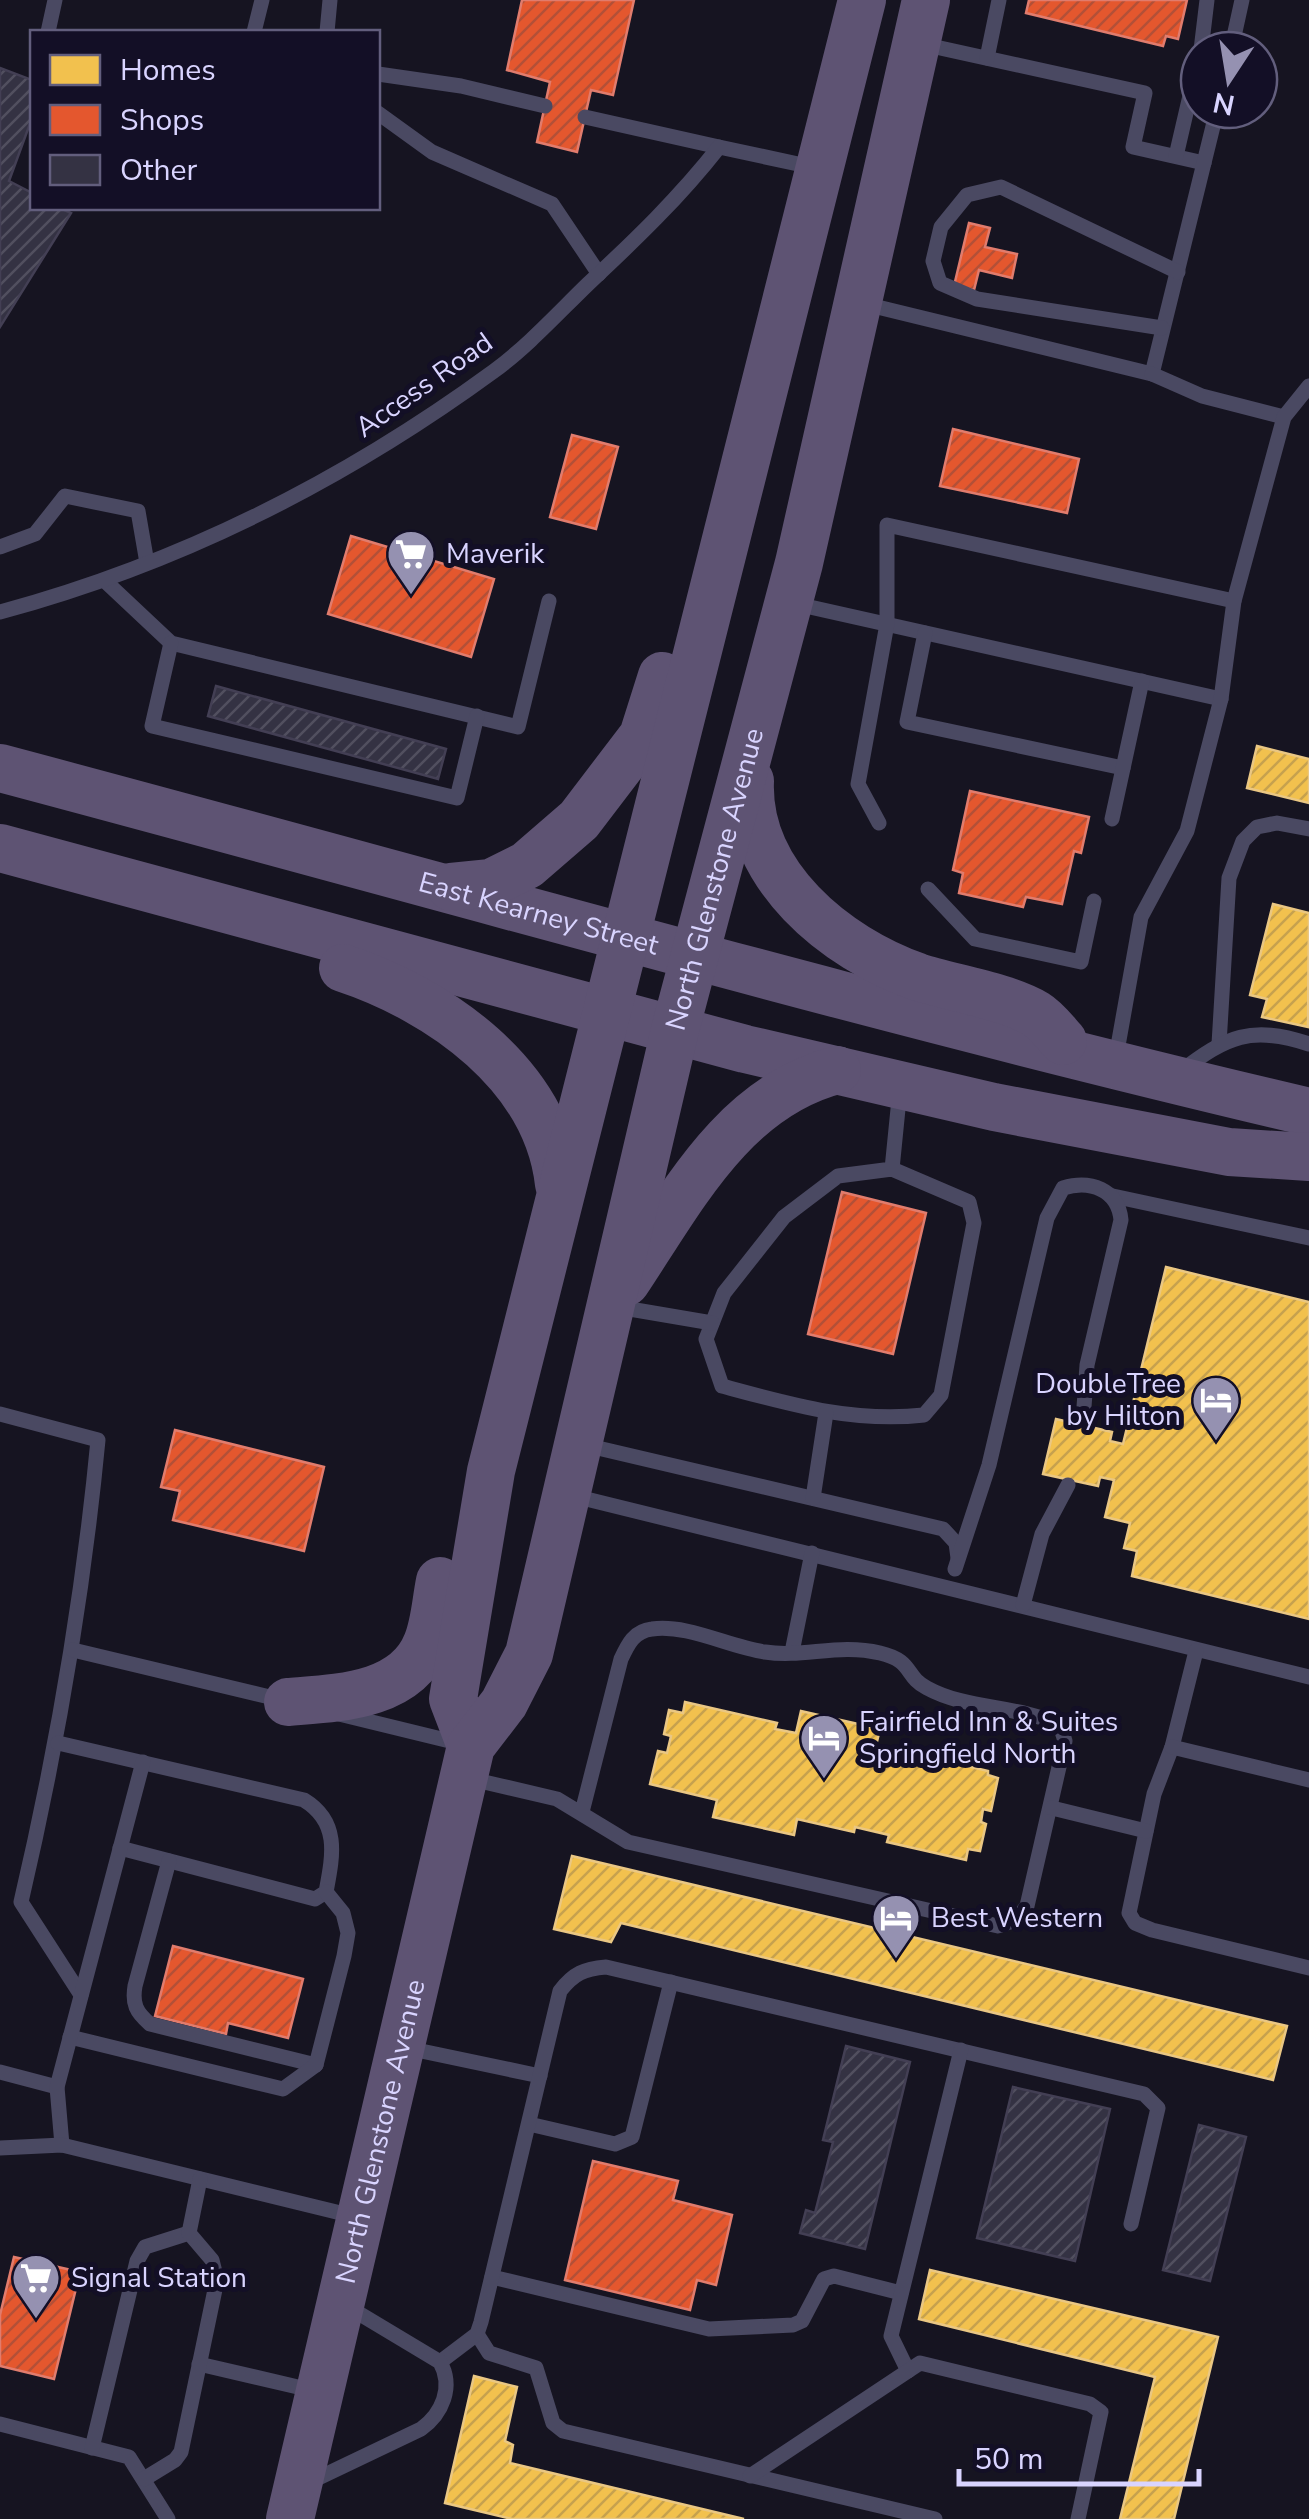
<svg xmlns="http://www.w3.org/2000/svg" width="1309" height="2519" font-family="'Nunito Sans',sans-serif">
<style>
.homes{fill:url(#homes-hatch);stroke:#eac783;stroke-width:2.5}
.shops{fill:url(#shops-hatch);stroke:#e17c6d;stroke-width:2.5}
.building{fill:url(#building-hatch);stroke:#433f54;stroke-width:2.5}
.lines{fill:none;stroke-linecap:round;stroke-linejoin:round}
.service{stroke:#4a4962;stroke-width:15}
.primary{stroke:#5e5373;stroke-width:48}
.labels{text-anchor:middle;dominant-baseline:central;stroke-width:10;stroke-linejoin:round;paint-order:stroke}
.street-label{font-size:28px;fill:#d9d4ff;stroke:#130f26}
.poi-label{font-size:28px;fill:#d9d4ff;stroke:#130f26;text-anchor:start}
</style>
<defs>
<pattern id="homes-hatch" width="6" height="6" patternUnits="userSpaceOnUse" patternTransform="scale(2.5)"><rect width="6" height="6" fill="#f2c14e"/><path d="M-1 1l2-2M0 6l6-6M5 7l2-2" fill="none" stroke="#c6a14e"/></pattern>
<pattern id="shops-hatch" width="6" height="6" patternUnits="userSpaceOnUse" patternTransform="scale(2.5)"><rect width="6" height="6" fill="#e4572e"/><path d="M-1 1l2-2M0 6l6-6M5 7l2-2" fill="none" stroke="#b35037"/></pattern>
<pattern id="building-hatch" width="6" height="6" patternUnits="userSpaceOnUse" patternTransform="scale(2.5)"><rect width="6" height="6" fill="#343243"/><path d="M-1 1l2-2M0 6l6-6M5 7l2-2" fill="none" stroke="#514f5f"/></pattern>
</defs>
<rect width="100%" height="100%" fill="#161421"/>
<g class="homes">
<path d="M1257,746L1309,759V803L1247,788Z"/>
<path d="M1273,904L1309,913L1308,1027L1262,1017L1267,999L1250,995Z"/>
<path d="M1166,1267L1309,1302V1619L1132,1576L1137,1551L1124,1548L1130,1523L1105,1517L1114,1480L1100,1477L1098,1486L1043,1474L1056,1419L1112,1432L1110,1441L1123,1444Z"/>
<path d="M685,1702L777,1723L775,1729L796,1733L801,1711L880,1729L875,1750L906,1758L908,1752L988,1771V1775L998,1778L991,1811L983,1809L981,1822L986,1824L980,1851L968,1849L966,1860L887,1842L889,1835L855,1827L854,1832L797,1819L794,1835L713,1817L717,1800L650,1784L658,1751L667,1753L671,1736L664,1734L669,1710L683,1713Z"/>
<path d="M572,1856L1287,2026L1273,2080L621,1923L611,1942L554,1929Z"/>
<path d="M930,2270L1218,2337L1174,2519H1120L1155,2377L919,2319Z"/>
<path d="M474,2376L517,2387L505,2441L513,2445L510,2463L744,2519H512L445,2503Z"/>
</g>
<g class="shops">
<path d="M522,0H634L613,95L591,90L577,152L537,142L550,82L507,70Z"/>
<path d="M1029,0H1187L1178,39L1166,36L1163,46L1026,13Z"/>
<path d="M969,223L990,228L985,247L1017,254L1012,278L979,270L974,290L954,286Z"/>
<path d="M953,429L1079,459L1067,513L940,486Z"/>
<path d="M572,435L618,447L596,529L550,517Z"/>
<path d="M351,536L494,579L471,657L328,614Z"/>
<path d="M970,791L1089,817L1081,853L1074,851L1062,904L1026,897L1023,907L959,893L963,873L953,870Z"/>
<path d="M842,1192L926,1213L893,1354L808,1334Z"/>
<path d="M175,1430L324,1467L304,1551L173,1520L180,1491L161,1487Z"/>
<path d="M173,1946L303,1979L288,2038L228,2023L226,2034L155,2016Z"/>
<path d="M593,2161L678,2181L673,2200L732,2215L716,2285L697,2280L690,2310L565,2280Z"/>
<path d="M14,2257L80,2272L54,2379L0,2366V2315Z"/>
</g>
<g class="building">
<path d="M0,68L32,80V118L9,181L32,193V208H60L71,213L0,327Z"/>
<path d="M216,686L446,749L438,779L208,716Z"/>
<path d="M846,2046L910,2062L865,2249L800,2233L806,2210L815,2213L833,2142L823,2140Z"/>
<path d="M1013,2087L1110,2109L1075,2261L977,2238Z"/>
<path d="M1199,2125L1246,2137L1210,2281L1163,2270Z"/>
</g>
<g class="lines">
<g class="service">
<path d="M48,32L55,0"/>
<path d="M254,32L262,0"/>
<path d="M327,32L330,0"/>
<path d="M922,44L1145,93L1133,147L1204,163"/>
<path d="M1201,50L1207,0"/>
<path d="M1231,50L1242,0"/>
<path d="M987,58L999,0"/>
<path d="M378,74L461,86L545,106"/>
<path d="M378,113L432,152L552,204L599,274"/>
<path d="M585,117L719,147"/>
<path d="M1176,156L1199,57"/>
<path d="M861,303L1152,374L1217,110"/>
<path d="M1162,328L977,299L940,283L933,261L941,227L967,195L1001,187L1178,272"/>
<path d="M1152,374L1202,396L1284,417"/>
<path d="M0,547L35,534L65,496L138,511L147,563"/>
<path d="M105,581L171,643L518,727L549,601"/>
<path d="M792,603L1221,699"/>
<path d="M0,612C178,564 345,480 494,371C528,346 558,313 588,284C635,240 679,198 719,147L812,167"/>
<path d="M925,633L907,722L1123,768"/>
<path d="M171,643L152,726L457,798L477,716"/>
<path d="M1112,819L1142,681"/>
<path d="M879,823L858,784L887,624V525L1234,601"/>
<path d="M928,889L975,939L1081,962L1094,901"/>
<path d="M1219,1044L1229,878L1243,841L1257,827L1277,823L1309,829"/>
<path d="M1116,1057L1141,917L1187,831L1221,699L1234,601L1284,417L1309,386"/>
<path d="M1180,1072C1227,1036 1251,1025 1309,1044"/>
<path d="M892,1169L969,1202L974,1223L941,1395L924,1415C853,1423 789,1404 722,1386L706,1339L724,1293L784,1217L838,1176L892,1169L900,1089"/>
<path d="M1113,1196L1309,1238"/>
<path d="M618,1307L712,1323"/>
<path d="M0,1414L98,1440C83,1597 57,1748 21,1902L81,1995"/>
<path d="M585,1445L943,1529L956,1543L958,1558"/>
<path d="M570,1495L1309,1677"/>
<path d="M813,1498L826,1413"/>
<path d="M955,1569L989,1465L1047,1218L1063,1188C1090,1180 1118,1189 1121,1220L1087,1365L1083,1421"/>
<path d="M1023,1605L1042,1534L1068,1485"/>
<path d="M73,1650L282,1700"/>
<path d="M1196,1651L1172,1747L1154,1794L1129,1913L1135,1923L1152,1930L1309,1968"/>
<path d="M792,1652L812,1553"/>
<path d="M339,1714L462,1744"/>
<path d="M58,1743L304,1800C340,1822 333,1855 326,1892L315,1899L120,1848"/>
<path d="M1172,1747L1309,1780"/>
<path d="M467,1778L557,1799L628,1842L998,1926L1016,1920L1027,1906L1065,1741L1060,1725C1018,1705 967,1710 927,1688C904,1676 914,1661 880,1653C838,1643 804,1658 765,1652C729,1647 688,1624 652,1629C634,1631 628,1644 621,1659L582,1812"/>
<path d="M1052,1808L1146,1831"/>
<path d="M169,1861L135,1986C132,2004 136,2012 150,2024L316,2065"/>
<path d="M70,2037L283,2089L316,2065L344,1956L348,1933L343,1913L326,1892"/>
<path d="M407,2048L540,2076"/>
<path d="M0,2072L57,2087"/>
<path d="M529,2124L615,2144L632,2137L671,1982"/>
<path d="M62,2145L57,2087L143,1762"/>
<path d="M0,2148L62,2145L357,2217"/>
<path d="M492,2277L709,2329L793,2325L802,2321L824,2279L834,2276L901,2293"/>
<path d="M477,2334L489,2353L536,2368L553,2423L563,2431L935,2519"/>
<path d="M440,2362L477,2334L481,2322L560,1991C574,1973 584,1969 606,1967L1144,2094L1158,2108L1131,2224"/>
<path d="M199,2364L315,2391"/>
<path d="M908,2371L891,2336L961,2050"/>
<path d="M0,2424L129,2457L168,2519"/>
<path d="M92,2448L137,2261L145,2247L189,2233"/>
<path d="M750,2476L920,2363L1090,2404L1101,2412L1078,2519"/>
<path d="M144,2479L175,2460L181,2452L217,2280L212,2260L189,2233L200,2179"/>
<path d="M310,2482L421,2429C442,2414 454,2387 440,2362L345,2305"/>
</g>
<g class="primary">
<path id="s1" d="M0,768C436,884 870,1009 1309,1112"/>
<path d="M750,781C746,875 835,948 918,977C952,988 1006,996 1036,1014C1046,1020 1055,1032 1063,1041"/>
<path d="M0,848L745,1049L994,1107L1229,1152L1309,1157"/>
<path d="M451,887L491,883L527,865L579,820L643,736L662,676"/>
<path d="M343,968C440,1000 547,1075 559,1184"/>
<path d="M626,1282C682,1198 733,1097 837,1070"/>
<path d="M288,1702C337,1698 406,1697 427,1643C435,1624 436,1600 440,1581"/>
<path d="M471,1746L453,1699L491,1471L862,0"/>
<path id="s2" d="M290,2519L471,1746L504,1703L529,1654L675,1030L799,563L926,0"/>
</g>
</g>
<defs>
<g id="supermarket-pin" transform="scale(2.5)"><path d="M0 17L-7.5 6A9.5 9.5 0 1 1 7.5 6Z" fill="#9591b1" stroke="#130f26"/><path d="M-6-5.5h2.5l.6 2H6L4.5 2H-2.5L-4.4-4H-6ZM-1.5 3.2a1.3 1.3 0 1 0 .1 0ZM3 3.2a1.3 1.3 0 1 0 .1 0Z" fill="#fff"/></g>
<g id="hotel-pin" transform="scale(2.5)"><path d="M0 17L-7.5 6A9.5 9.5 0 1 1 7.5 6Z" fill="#9591b1" stroke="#130f26"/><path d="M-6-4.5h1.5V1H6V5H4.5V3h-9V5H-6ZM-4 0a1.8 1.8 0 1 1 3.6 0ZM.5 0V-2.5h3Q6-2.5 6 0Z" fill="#fff"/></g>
</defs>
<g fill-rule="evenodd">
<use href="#supermarket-pin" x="411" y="554"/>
<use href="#hotel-pin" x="1216" y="1400"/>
<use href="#hotel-pin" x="824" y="1738"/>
<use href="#hotel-pin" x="896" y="1918"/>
<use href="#supermarket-pin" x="36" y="2278"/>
</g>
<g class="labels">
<g class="street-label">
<text transform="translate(424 385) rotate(-35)">Access Road</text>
<text stroke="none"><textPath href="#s2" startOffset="1700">North Glenstone Avenue</textPath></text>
<text stroke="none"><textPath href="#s1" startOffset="558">East Kearney Street</textPath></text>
<text stroke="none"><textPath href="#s2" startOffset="398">North Glenstone Avenue</textPath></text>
</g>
<g class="poi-label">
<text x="446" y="554">Maverik</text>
<text x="1181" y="1384" text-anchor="end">DoubleTree<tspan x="1181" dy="32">by Hilton</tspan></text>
<text x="859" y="1722">Fairfield Inn &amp; Suites<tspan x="859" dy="32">Springfield North</tspan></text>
<text x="931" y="1918">Best Western</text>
<text x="71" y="2278">Signal Station</text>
</g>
</g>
<rect x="30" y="30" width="350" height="180" fill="#130f26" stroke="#625e7d" stroke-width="2.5"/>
<rect x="50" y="55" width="50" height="30" fill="#f2c14e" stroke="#625e7d" stroke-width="2.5"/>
<text x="120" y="80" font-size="30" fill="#d9d4ff">Homes</text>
<rect x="50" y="105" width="50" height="30" fill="#e4572e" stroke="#625e7d" stroke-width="2.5"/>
<text x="120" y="130" font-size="30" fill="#d9d4ff">Shops</text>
<rect x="50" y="155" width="50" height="30" fill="#343243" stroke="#625e7d" stroke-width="2.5"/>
<text x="120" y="180" font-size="30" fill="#d9d4ff">Other</text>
<g transform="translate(1229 80) rotate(192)"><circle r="48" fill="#130f26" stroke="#625e7d" stroke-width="2.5"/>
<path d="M0-8L18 38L0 25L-18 38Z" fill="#9591b1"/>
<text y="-15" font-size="28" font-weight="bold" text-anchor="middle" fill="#d9d4ff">N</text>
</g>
<path d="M959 2469v15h240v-15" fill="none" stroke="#d9d4ff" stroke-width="5"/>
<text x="974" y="2469" font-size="30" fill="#d9d4ff" stroke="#130f26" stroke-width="8" paint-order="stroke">50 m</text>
</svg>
